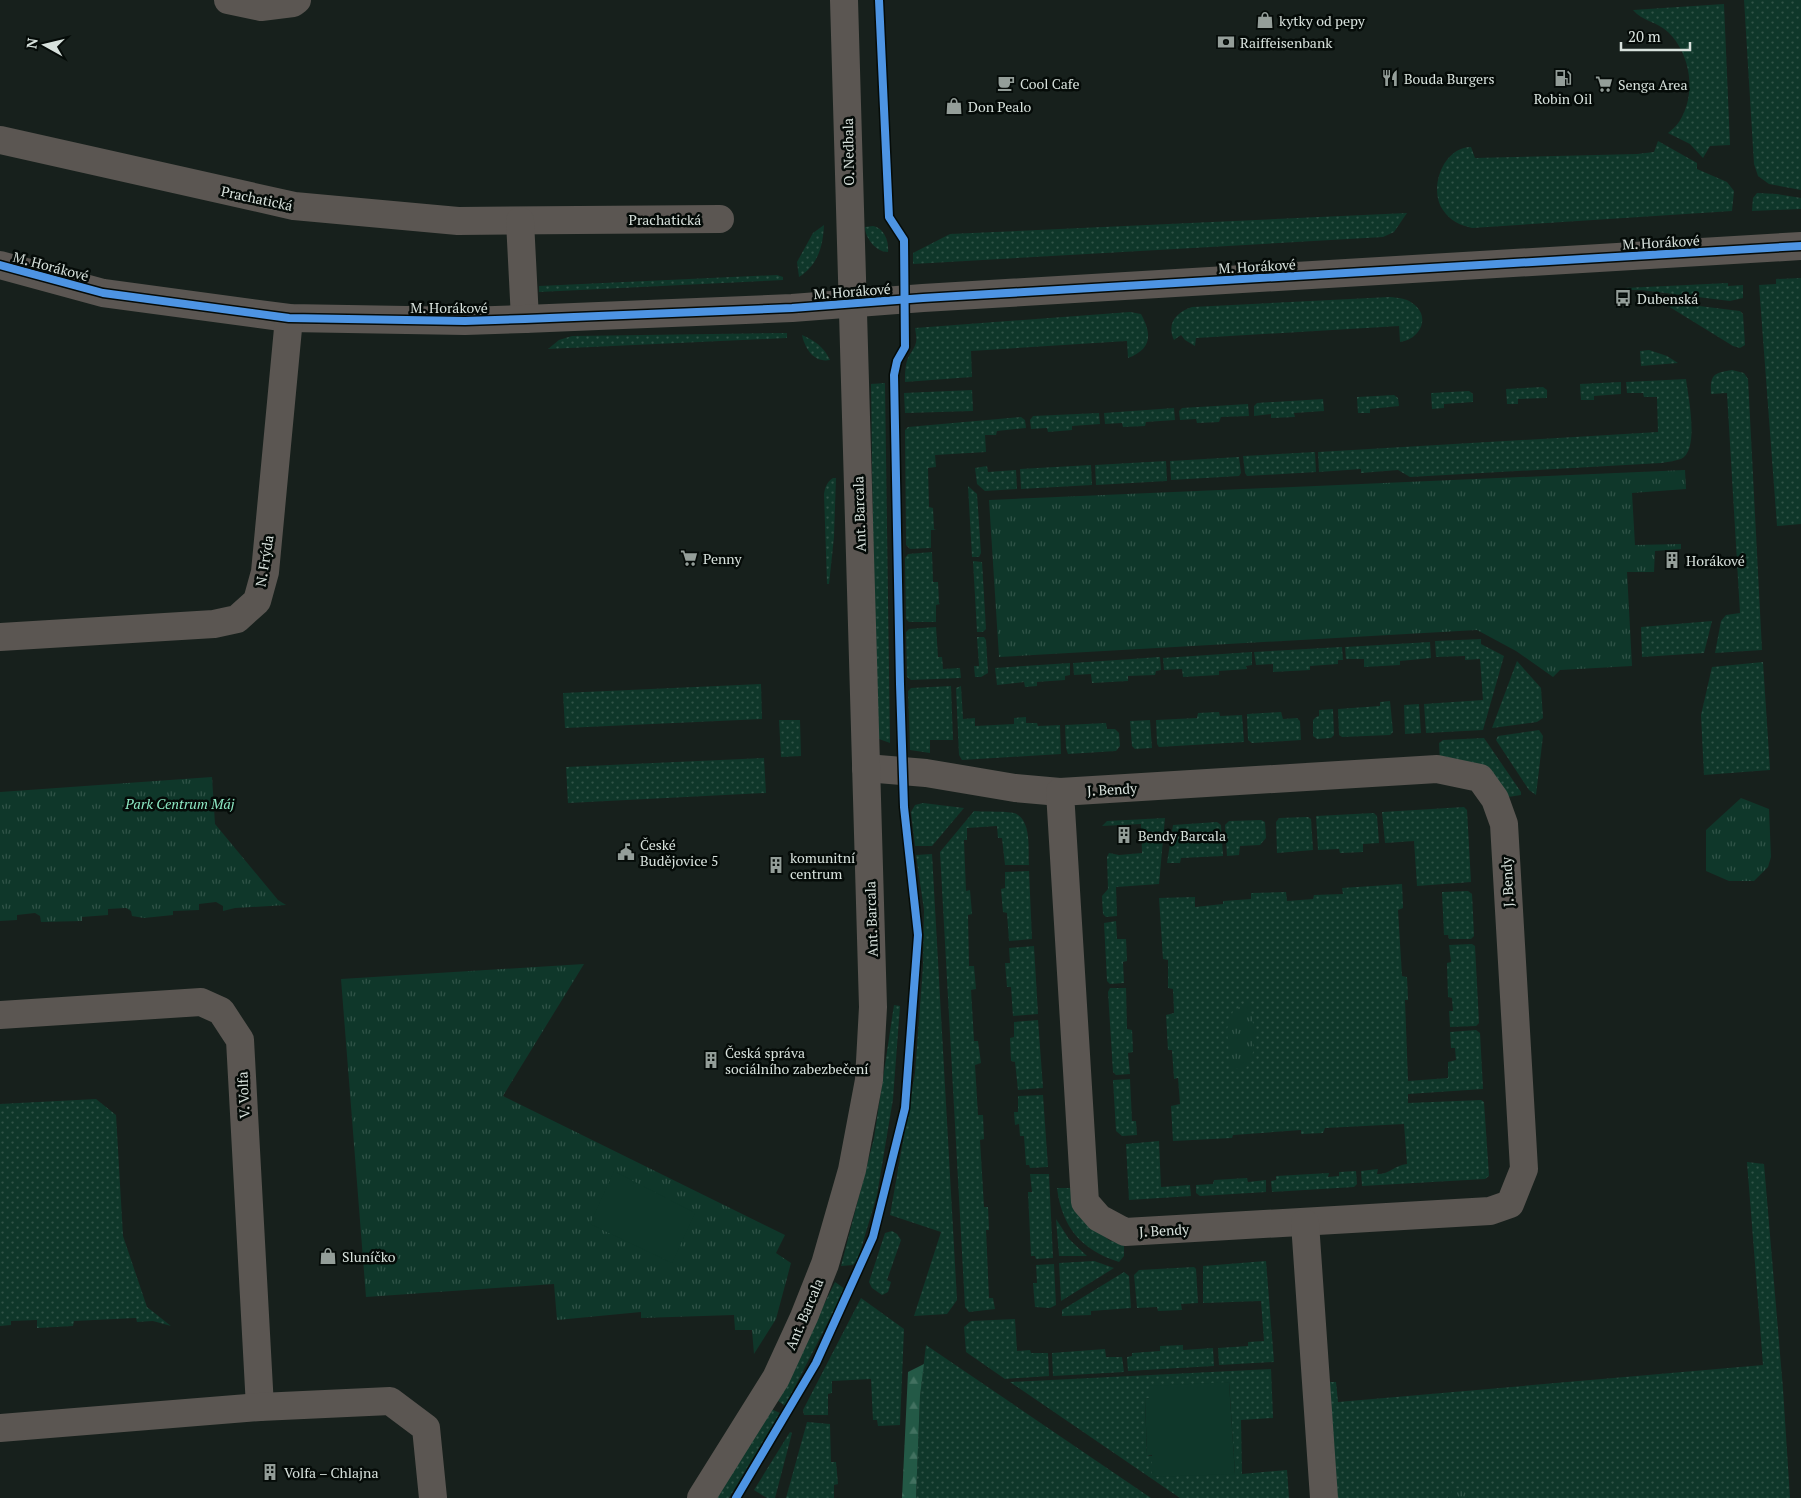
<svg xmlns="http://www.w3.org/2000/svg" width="1801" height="1498" font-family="'PT Serif',serif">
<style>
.grass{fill:url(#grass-dots);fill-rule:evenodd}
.forest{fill:url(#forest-firs)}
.park{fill:url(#park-tufts)}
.pitch{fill:#0f372a}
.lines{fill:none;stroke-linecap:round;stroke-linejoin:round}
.minor{stroke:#5b5652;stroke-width:28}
.cycleway-casing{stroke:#050b08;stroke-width:11}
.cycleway{stroke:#4d94e3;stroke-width:8}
.labels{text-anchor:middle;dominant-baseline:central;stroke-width:5;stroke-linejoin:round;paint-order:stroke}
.poi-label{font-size:14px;fill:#d8e2dd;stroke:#050b08;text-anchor:start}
.street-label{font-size:14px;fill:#d8e2dd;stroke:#050b08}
.park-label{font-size:14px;font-style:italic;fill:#8de9c4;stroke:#050b08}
</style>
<defs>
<pattern id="grass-dots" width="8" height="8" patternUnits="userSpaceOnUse" patternTransform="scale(1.25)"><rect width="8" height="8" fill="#0f372a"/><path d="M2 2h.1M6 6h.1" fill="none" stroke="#315448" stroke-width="1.8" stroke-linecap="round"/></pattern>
<pattern id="forest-firs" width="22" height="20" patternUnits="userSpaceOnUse" patternTransform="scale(1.25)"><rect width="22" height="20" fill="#235946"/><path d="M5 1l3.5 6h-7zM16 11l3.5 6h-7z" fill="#427160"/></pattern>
<pattern id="park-tufts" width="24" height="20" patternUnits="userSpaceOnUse" patternTransform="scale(1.25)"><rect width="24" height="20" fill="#0f372a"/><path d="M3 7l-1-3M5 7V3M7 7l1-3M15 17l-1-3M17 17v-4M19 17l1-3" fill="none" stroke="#315448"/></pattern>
</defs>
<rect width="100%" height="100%" fill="#17201c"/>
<g class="grass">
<path d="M1744,0H1801V190L1769,184L1758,176L1754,164Z"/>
<path d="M1724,4L1730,145L1710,146L1703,158L1690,144L1668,133C1672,130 1676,126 1679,122C1697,95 1691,54 1668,32C1658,22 1642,21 1633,10Z"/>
<path d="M1658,141L1697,163V169L1727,182L1734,191L1732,211L1472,228C1460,225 1450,221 1443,210C1428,189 1443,147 1471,147L1475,158L1637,154L1654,152Z"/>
<path d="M1757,193L1777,194L1801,198V209L1752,211L1753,198Z"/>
<path d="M1407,213L1394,232L1383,237L913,264V253L950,234Z"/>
<path d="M824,225C823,246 818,265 799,277L797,262L813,233Z"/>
<path d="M873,226C884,228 889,241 888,252C876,252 865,238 865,227Z"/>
<path d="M777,275L783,277V280L539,292V286Z"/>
<path d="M1801,278V524L1777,526L1759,285L1776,284V279Z"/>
<path d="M1728,283V286L1743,285V298L1730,301L1641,290H1625V288Z"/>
<path d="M1390,297C1398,298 1406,298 1412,303C1432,316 1420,340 1400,342L1399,326L1196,338L1195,346L1185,340L1181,335L1174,340C1166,323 1177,312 1192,307Z"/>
<path d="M1666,302L1740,311L1743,314L1745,345L1740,348L1733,346L1668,306Z"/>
<path d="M1130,312L1141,314C1152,334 1152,349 1128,358L1127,341L971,351L972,377L905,382C905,374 905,365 908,358C916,344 918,345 915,328Z"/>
<path d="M787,333V338L548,349L559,340L572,336Z"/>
<path d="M802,335C814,340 824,347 830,360C814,363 805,349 802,335Z"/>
<path d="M1649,350L1667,356L1678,363L1641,366L1640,351Z"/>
<path d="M1732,370L1744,373L1748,379L1762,650L1715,653L1721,621L1726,615L1740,613L1727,393L1711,394C1710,374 1714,373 1732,370Z"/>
<path d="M1686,379C1688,396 1700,450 1681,459C1675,461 1667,462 1661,463L1410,477L1398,470L1361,473V469L1319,472L1318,452L1658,432L1657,397H1644L1643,393H1627L1626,382Z"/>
<path d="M1621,382V394L1594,396V400H1581L1580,384Z"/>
<path d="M885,383L890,743L879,739L874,603L871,384Z"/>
<path d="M1543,387L1547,390V398L1518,399V404H1507L1506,389Z"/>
<path d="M972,390L973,411L905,413L904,393Z"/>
<path d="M1469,391L1473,394V402L1444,404V408L1432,409L1431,393Z"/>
<path d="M1394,395L1398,398L1399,406L1370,409V413H1358L1357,397Z"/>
<path d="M1323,399L1324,411L1294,413L1295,417L1271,418V414L1254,416V406L1257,403Z"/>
<path d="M1248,404L1249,416L1221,417L1219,422L1197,423L1196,419L1180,420L1179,411L1182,408Z"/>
<path d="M1174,408L1175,420L1146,422L1145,426L1123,427L1122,423L1105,424L1104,413Z"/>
<path d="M1099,413L1100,424L1072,426V430L1048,432L1047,428L1031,429L1030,420L1033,416Z"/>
<path d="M1021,417L1025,420L1026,428L997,431L996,435H985L986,452L935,455L936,467L928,468L929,507L933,508L934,529L936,530H931V548L910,549L906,545L905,430L908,427Z"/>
<path d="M1315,452L1316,472L1247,476L1245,473L1243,456Z"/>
<path d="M1239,457L1241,473L1239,476L1171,480L1170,461Z"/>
<path d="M1166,461L1167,481L1096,485L1095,465Z"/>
<path d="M1091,465L1092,485L1021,489L1020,469Z"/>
<path d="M987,466L988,472L1016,470L1017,489L985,491L977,484L975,468Z"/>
<path d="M833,478H836L834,537L829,584H827L824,494C825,487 827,482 833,478Z"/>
<path d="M968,486L977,494L981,553L979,557H972Z"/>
<path d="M932,552L933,582H938L939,603L940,604L936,605V622H909L906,619L905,558L908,554Z"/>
<path d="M973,561L982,562L986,629L983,632H977Z"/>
<path d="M1712,621L1704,653L1642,657L1641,627Z"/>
<path d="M936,627L938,657H942L943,669L960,668L961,678L911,680L907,677L906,632L909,629Z"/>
<path d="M977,637H984L986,640L988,673L981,677H975L974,666H979Z"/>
<path d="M1481,639V644L1504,656L1483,730L1426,733L1424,704L1483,700L1480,659L1465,660V656L1436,657L1435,641Z"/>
<path d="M1430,642L1431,658L1400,661V665L1364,667V659H1346L1345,647Z"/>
<path d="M1342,647L1343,660H1338V664L1310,666V670L1273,672V664L1256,665L1254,652Z"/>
<path d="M1252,652V665L1246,666L1247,669L1219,671V675L1183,677L1182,669L1164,670L1163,658Z"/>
<path d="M1160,657L1161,670L1156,671L1155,675L1128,676V681L1092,683L1091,674L1074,675L1073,663Z"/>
<path d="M1517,661L1541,688L1543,718L1537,722L1492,728Z"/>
<path d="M1763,662L1770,770L1704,775L1701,715L1712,667Z"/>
<path d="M1070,663V675L1065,676V680L1037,682V686L1025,687L1024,682L997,685L995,668Z"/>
<path d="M761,684L762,719L565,728L563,693Z"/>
<path d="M951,686L953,740H930V753L910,750L908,691L911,688Z"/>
<path d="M961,686L963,719L975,718V726L1014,724V718L1026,717V723H1037L1038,726L1060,725L1061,754L962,760L959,755L956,688Z"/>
<path d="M1390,701L1393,732L1390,735L1342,737L1339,735L1338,709L1380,706V702Z"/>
<path d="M1419,704L1421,733L1405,734L1404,705Z"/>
<path d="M1333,709L1334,735L1331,738L1317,739L1313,736V720L1316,717L1319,716V710Z"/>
<path d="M1219,712L1220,716L1242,715L1244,742L1159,747L1157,744L1156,720L1197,718L1198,713Z"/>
<path d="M1281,712L1283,719L1297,718L1300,721L1301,740L1252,743L1248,740L1247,714Z"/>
<path d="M779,720H800L801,756L781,757Z"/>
<path d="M1150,720L1152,748L1135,749L1132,746L1130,721Z"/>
<path d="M1106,723L1107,729H1115L1119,733L1120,746L1116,751L1068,754L1066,748L1065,725Z"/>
<path d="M1539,730L1543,736L1536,795L1529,790L1496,740L1498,736Z"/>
<path d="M1484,738L1521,792V795L1508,797L1440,762L1439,743L1443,740Z"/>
<path d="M764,758L766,793L568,803L566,767Z"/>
<path d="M923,803L964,808L932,846H915L911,812L915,805Z"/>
<path d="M1464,807L1467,810L1471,882L1417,886L1414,841L1385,843L1382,812Z"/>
<path d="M974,811C984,812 1006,811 1014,813C1032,819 1028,850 1029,865H1005L1002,838H998L997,826L967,828V840H964L966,891L970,890L972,914L968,915L969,966H974L976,989L971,990L974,1041H978L981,1063L975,1065L978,1115H983L984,1139L980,1140L984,1207H988L989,1230H986L989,1298H993L995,1309L969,1312L965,1307L940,852Z"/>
<path d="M1374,813L1377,816L1379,843L1363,844V852L1340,853L1339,849L1318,850L1316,816Z"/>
<path d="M1308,817L1311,819L1313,850L1277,853L1276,822L1279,818Z"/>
<path d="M1165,818L1159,884L1116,887L1117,916L1106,917L1103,914L1102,896L1108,889L1107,857L1109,853L1119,855L1142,853L1141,824L1102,826L1107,821Z"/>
<path d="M1261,820L1265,822L1266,838L1260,845L1240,846L1239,855L1227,856L1225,825L1229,821Z"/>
<path d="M1217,822L1221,825L1223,856L1181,858L1180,863H1167L1173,825Z"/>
<path d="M932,854L957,1300L947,1314L914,1316L941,1232L890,1215L915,1073L923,966L924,910L916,855Z"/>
<path d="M1029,871L1032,939L1009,941L1007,913L1003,912L1001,889L1005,888V872Z"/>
<path d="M1402,884L1403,908L1398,910L1402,976L1407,977L1408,1000H1405L1408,1081L1448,1078V1062L1456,1060L1455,1048H1451L1450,1032L1476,1030L1480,1033L1483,1089L1408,1094V1103L1481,1100L1484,1102L1489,1176L1485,1179L1362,1186L1361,1171L1378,1169L1377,1174C1388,1175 1395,1165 1407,1164L1404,1124L1325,1128L1323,1133L1301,1134V1130L1233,1135L1232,1138L1173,1141L1171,1106L1180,1104L1178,1078L1174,1079L1172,1050H1168L1166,1015L1174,1013L1173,989L1168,988V960L1163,959L1159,898L1195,897V907L1223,904V901L1251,899V893L1286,892L1287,901L1313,899L1314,895L1343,894L1342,888Z"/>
<path d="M1468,891L1472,894L1474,936L1471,939H1449L1448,935H1444L1442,892Z"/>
<path d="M1116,921L1117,939H1126L1127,961L1123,962L1124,983L1110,984L1107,981L1104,923Z"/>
<path d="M1472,944L1475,946L1479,1023L1476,1026L1450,1027L1449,1011H1453L1452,998L1448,997L1447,963L1451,962L1449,945Z"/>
<path d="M1034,946L1038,1014L1013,1016L1011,987H1007L1005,963H1010L1009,948Z"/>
<path d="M1110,988H1126L1127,1029L1132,1030L1133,1052L1128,1053L1130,1074L1116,1075L1113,1072L1108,992Z"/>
<path d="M894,1005L900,1006L893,1099L877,1195L858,1259L853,1265L841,1266L874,1138Z"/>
<path d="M1038,1020L1043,1088L1018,1090L1015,1062L1011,1061L1010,1038L1014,1037V1022Z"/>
<path d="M1130,1079L1132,1121H1136L1137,1135L1122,1136L1116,1131L1113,1080Z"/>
<path d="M1043,1095L1048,1167L1030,1168L1029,1165H1026L1024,1136H1020L1019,1124L1015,1125L1014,1112H1018V1096Z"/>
<path d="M96,1099L116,1115L123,1236L147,1307L171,1326L153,1321L137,1322L136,1318L74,1321L73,1326L37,1328V1320L11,1321V1325L0,1326V1104Z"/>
<path d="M1159,1141L1161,1187L1190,1185L1191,1196L1129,1200L1126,1144Z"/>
<path d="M1747,1162L1764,1164L1783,1389L1790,1498H1334L1324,1382H1336L1338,1402L1763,1365Z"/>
<path d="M1356,1171L1357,1184L1354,1187L1272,1192L1271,1181L1276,1180V1176L1329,1173L1328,1177L1339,1176V1172Z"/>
<path d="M1030,1174H1049L1053,1258L1036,1259L1035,1256H1031L1028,1192H1032Z"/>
<path d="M1247,1178L1248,1182L1266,1180V1192L1200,1196L1196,1193V1185L1213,1184L1214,1180Z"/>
<path d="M1057,1188H1074L1092,1227L1109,1240L1124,1245V1256L1119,1262C1081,1250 1062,1227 1057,1188Z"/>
<path d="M1056,1219L1069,1239L1087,1256H1059Z"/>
<path d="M892,1231L897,1234L901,1240L887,1280L891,1282L888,1292L882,1295L872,1288L869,1282L885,1233Z"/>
<path d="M1094,1261L1114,1268L1061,1301L1059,1263Z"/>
<path d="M1266,1261L1274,1362L1219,1365L1218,1348L1248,1346V1342L1264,1341L1261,1301L1203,1303V1266Z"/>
<path d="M1054,1264L1056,1305L1050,1308L1035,1307L1033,1283H1037L1036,1265Z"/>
<path d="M1194,1267L1196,1269L1198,1303L1181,1304L1182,1310L1158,1311L1157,1307L1137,1308L1134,1275L1139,1270Z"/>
<path d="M1124,1272L1129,1276L1131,1308L1091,1311V1315L1062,1316V1310Z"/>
<path d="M835,1282L845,1289L785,1406L777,1400Z"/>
<path d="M861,1298L904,1329L900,1425L878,1426L877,1420H873L871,1379L832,1381V1393L828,1394V1415H804L803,1410Z"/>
<path d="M1015,1319L1017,1351L1030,1350L1031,1353H1048L1049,1376L1005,1379L966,1352L964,1327L971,1321Z"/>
<path d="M926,1345L1151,1498H916L920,1396Z"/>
<path d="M1183,1345V1350L1213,1348L1214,1366L1128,1371L1127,1357L1132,1356V1353L1160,1351V1346Z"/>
<path d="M1105,1349L1106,1357H1122L1124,1372L1053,1376L1052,1353Z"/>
<path d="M1271,1369L1273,1418L1241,1420L1242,1474L1287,1470L1289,1498H1180L1010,1382ZM1229,1382L1235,1474L1147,1455L1145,1399Z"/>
<path d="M771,1409L780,1413L729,1498H717Z"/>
<path d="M807,1422L830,1424L831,1462H836L838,1484L834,1485V1498H786Z"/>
<path d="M790,1432L792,1433L775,1498H767L754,1490Z"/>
</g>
<path class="forest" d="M924,1364L920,1396L916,1498H902L908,1372Z"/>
<g class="park">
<path d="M1685,470L1686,489L1632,493L1635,545L1681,544V549L1655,551L1654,572H1627L1632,666L1560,670L1553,677L1516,651L1477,630L999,657L989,500Z"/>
<path d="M212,777L215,824L278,900L286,905L235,908L223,911V906L216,902L199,904V910L173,911V915L144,918L132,916L131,911L126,908L108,909V915L82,917V921L41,922L40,916L35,913L17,915V920L0,921V792Z"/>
<path d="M1741,798L1769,809L1771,857L1768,867L1754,881H1729L1706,871V830Z"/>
<path d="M584,964L503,1096L785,1235L776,1253L791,1263L776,1319L754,1354L752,1330H735L734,1315L641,1318V1312L557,1320L554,1284L366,1297L341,979Z"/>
<path d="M1249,1002L1255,1034L1252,1061L1243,1071L1230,1066L1227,1029L1233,1011Z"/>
<path d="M1454,1488L1462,1489L1470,1498H1448Z"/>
</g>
<g class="pitch">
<path d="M614,1171L695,1213L672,1263L590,1224Z"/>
<path d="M1229,1382L1235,1474L1152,1477V1455H1147L1145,1399L1149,1398V1386Z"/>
</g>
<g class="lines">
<g class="minor">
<path d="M228,0L261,7L293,3L297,0"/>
<path d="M0,140L294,206L458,221L720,219"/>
<path d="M520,221L525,319"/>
<path d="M0,265L103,293L289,318L465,321L525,319L792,308L923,298L1801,246"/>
<path d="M0,637L214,624L237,619L257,601L265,572L289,318"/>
<path d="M866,768L926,773L1015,788L1060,792"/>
<path d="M1437,769L1480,778L1495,799L1504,824L1524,1169L1510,1204L1490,1211L1125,1232L1099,1218L1085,1202L1060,792Z"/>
<path d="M0,1015L201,1002L221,1011L240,1040L260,1407"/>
<path d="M1305,1223L1324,1498"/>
<path d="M0,1428L260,1407L390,1401L426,1428L433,1498"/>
<path d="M701,1498L776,1378L804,1317L825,1264L852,1170L869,1080L873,1007L844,0"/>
</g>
<g class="cycleway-casing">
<g id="cycleway">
<path d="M0,265L103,293L289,318L465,321L525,319L792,308L923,298L1801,246"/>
<path d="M736,1498L816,1363L873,1237L905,1108L918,935L904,807L900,684L894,375L897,361L905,347L904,240L889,217L879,0"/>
</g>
</g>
<use href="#cycleway" class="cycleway"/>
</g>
<defs>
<g id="shop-bare" transform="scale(1.35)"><path d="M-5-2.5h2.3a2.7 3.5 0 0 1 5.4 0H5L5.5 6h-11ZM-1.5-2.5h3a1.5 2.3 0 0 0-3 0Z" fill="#949e99" stroke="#050b08" stroke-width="2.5" paint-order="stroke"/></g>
<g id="bank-bare" transform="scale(1.35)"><path d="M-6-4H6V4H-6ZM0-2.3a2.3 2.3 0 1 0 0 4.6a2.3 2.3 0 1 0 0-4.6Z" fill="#949e99" stroke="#050b08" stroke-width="2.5" paint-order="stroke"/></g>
<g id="restaurant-bare" transform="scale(1.35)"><path d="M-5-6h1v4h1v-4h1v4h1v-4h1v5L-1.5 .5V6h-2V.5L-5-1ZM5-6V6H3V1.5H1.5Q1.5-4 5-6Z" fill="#949e99" stroke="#050b08" stroke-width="2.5" paint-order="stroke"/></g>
<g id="fuel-bare" transform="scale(1.35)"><path d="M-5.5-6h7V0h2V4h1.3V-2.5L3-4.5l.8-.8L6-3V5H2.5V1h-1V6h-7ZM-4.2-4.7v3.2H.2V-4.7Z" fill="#949e99" stroke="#050b08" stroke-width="2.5" paint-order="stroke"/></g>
<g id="cafe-bare" transform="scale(1.35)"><path d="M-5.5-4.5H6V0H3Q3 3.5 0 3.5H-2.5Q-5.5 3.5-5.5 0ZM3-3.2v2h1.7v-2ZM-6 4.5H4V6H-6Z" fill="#949e99" stroke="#050b08" stroke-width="2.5" paint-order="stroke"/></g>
<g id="supermarket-bare" transform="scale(1.35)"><path d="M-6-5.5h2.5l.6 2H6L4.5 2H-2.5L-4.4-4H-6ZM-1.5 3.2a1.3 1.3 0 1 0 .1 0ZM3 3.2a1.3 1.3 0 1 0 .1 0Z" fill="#949e99" stroke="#050b08" stroke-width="2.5" paint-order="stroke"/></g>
<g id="bus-bare" transform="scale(1.35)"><path d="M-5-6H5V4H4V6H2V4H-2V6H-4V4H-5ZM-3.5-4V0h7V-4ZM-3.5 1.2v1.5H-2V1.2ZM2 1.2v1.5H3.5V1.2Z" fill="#949e99" stroke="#050b08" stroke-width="2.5" paint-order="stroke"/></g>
<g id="building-bare" transform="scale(1.35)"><path d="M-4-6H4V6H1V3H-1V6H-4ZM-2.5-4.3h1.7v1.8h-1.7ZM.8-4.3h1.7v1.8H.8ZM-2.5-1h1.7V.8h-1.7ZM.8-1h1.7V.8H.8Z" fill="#949e99" stroke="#050b08" stroke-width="2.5" paint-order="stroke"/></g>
<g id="civic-bare" transform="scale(1.35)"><path d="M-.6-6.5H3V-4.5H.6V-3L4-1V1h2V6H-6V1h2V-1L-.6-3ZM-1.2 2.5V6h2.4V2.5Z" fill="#949e99" stroke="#050b08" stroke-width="2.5" paint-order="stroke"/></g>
</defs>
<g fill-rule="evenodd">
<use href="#shop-bare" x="1265" y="20"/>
<use href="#bank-bare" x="1226" y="42"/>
<use href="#restaurant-bare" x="1390" y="78"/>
<use href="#fuel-bare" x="1563" y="78"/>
<use href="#cafe-bare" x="1006" y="83"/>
<use href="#supermarket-bare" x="1604" y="84"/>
<use href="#shop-bare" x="954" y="106"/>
<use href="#bus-bare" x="1623" y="298"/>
<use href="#supermarket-bare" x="689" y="558"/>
<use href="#building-bare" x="1672" y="560"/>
<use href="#building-bare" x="1124" y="835"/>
<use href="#civic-bare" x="626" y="852"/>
<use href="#building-bare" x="776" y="865"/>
<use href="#building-bare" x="711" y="1060"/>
<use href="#shop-bare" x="328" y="1256"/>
<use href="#building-bare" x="270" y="1472"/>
</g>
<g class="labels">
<g class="poi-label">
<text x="1279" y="20">kytky od pepy</text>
<text x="1240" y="42">Raiffeisenbank</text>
<text x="1404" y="78">Bouda Burgers</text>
<text x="1020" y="83">Cool Cafe</text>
<text x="1618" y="84">Senga Area</text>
<text x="1563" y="98" text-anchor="middle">Robin Oil</text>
<text x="968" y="106">Don Pealo</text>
<text x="1637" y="298">Dubenská</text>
<text x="703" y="558">Penny</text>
<text x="1686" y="560">Horákové</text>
<text x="1138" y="835">Bendy Barcala</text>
<text x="640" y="844">České<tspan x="640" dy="16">Budějovice 5</tspan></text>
<text x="790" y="857">komunitní<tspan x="790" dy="16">centrum</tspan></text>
<text x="725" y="1052">Česká správa<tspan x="725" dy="16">sociálního zabezbečení</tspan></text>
<text x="342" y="1256">Sluníčko</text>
<text x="284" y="1472">Volfa – Chlajna</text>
</g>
<g class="street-label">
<text transform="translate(848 152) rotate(-91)">O. Nedbala</text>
<text transform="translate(257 198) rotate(12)">Prachatická</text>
<text x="665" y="219">Prachatická</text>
<text transform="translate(1661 242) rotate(-3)">M. Horákové</text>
<text transform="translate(51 266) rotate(15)">M. Horákové</text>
<text transform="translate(1257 266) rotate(-3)">M. Horákové</text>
<text transform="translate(852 291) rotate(-4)">M. Horákové</text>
<text x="449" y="307">M. Horákové</text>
<text transform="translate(859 514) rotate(-92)">Ant. Barcala</text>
<text transform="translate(264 561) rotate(-81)">N. Frýda</text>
<text transform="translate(1112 789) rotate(-3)">J. Bendy</text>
<text transform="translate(1507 882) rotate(-93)">J. Bendy</text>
<text transform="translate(871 919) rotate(-92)">Ant. Barcala</text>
<text transform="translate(243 1095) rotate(-93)">V. Volfa</text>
<text transform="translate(1164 1230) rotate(-3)">J. Bendy</text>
<text transform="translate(804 1314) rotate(-67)">Ant. Barcala</text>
</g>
<g class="park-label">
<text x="180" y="803">Park Centrum Máj</text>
</g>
</g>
<g transform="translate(45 45) rotate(278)" stroke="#050b08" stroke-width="4" paint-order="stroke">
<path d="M0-4L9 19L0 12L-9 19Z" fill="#d8e2dd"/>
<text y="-8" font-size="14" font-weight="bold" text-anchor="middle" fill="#d8e2dd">N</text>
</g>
<path d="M1621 42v8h69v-8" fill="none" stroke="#d8e2dd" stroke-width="2.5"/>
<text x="1628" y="42" font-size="15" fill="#d8e2dd" stroke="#050b08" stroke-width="4" paint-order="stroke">20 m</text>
</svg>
